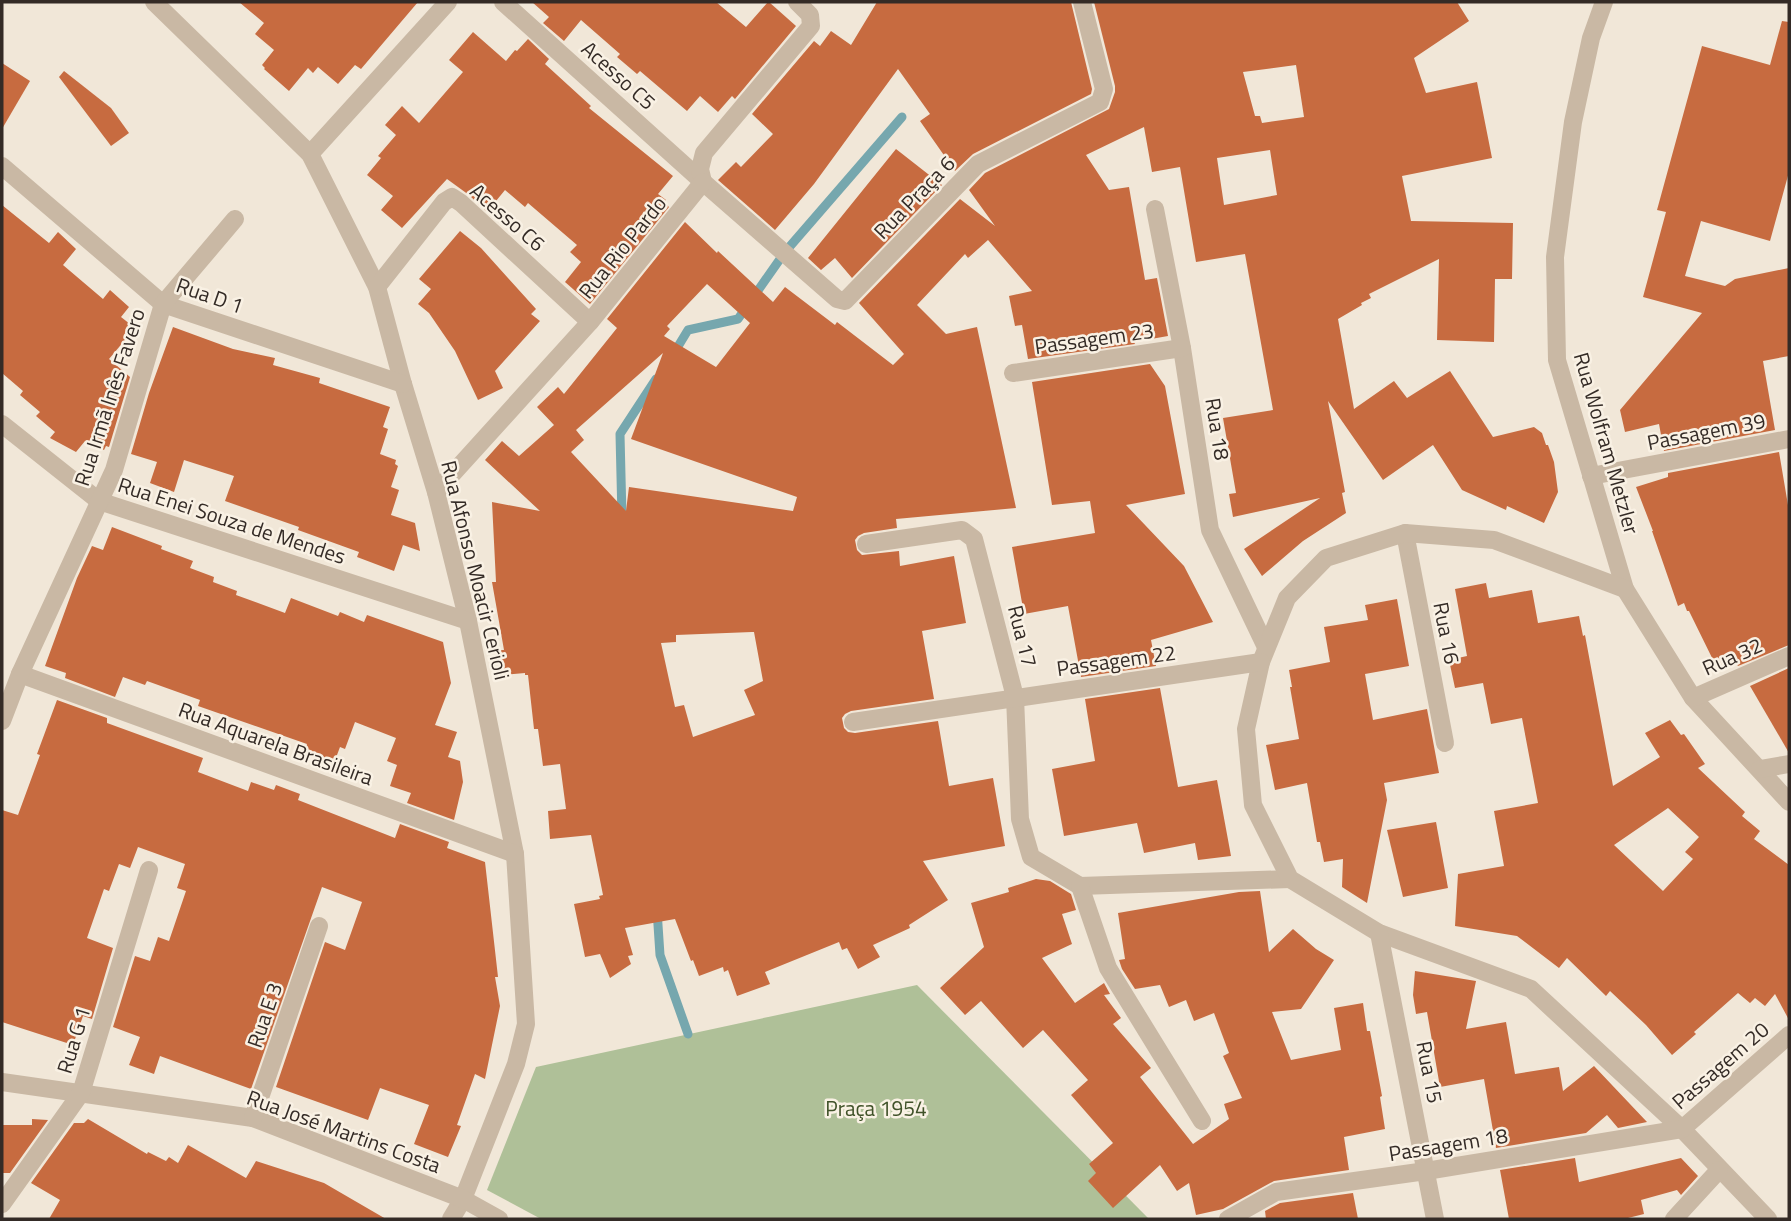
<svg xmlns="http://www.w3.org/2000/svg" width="1791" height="1221" font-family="'Titillium Web',sans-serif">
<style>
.green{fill:#afc098}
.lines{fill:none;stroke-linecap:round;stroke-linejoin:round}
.stream{stroke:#76a7ae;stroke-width:9}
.building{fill:#c76b40;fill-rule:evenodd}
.minor{stroke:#c9b8a4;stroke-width:18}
.labels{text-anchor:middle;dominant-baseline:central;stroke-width:5;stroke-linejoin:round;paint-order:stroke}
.street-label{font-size:21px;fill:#342b26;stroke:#f9f1e4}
.park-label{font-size:21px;fill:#405229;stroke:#f9f1e4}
</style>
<rect width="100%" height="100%" fill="#f1e7d8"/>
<path class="green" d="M917,985L1149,1219H541L487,1190L536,1067Z"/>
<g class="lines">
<g class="stream">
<path d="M674,353L688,330L738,319L785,252L902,117"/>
<path d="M622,518L620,434L656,379"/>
<path d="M657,910L660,955L688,1034"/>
</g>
</g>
<g class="building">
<path d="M239,2H418L361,69L355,65L338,84L318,67L313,73L308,68L289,91L264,69L265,68L262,65L274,50L255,34L264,23Z"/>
<path d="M532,2H716L746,27L768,2H769L796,26L735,99L732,96L718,112L700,96L687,111L640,71L637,74L617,57L620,54L581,20L564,41L543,23L549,17Z"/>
<path d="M877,2H1071L1092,89L1091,94L973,154L955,171L920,121L930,114L898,69L814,184L775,230L718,180L736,162L741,167L773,134L752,114L814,41L820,46L831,31L851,45Z"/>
<path d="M1094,2H1457L1469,21L1414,58L1426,93L1477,82L1492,158L1402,176L1411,221L1513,223L1512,279H1495L1494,342L1437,340L1439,259L1369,294L1371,298L1361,303L1362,305L1338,319L1354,409L1394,381L1407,398L1450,371L1493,437L1534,427L1542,433L1546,445H1548L1554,462L1558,492L1544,523L1507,506L1506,510L1462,490L1433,445L1383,480L1328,401L1345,492L1342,493L1346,513L1303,541L1262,576L1244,549L1320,498L1233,517L1229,494L1236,493L1223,418L1273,410L1245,254L1196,262L1180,167L1152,172L1144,127L1086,155L1109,190L1129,187L1145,280L1157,278L1168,336L1134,342L1135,344L1028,359L1022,325L1015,326L1009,296L1032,291L988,240L968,258L965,254L917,305L946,334L977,327L1016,508L896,519L897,528L864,533L858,536L855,540L857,550L862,555L899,551L900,566L954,556L966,623L922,631L934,699L851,711L845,714L842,718L844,728L848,732L855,733L938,721L949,786L993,778L1005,846L923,861L948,900L909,925L910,928L873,945L880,957L858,969L847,948L842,950L839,942L765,972L770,984L737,996L728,970L724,972L723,967L699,976L693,960L691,961L675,919L625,928L633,955L628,956L631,964L610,978L600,954L585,957L574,904L600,899L599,896L603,895L591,835L550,839L548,811L566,809L560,764L543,766L538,729H534L528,675H525V673L502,675L500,650H504L492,582H496L492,502L540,511L485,460L502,441L519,456L554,425L537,407L558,387L564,394L617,328L607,319L685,222L717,253L718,251L773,302L785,287L835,325L837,322L893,365L904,354L859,303L960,199L995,226L969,190L985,173L1109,109L1115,92V86ZM1296,65L1304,117L1262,123L1260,116H1255L1243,72ZM1270,150L1277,195L1224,205L1217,158ZM707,284L750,323L716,367L664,336L670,329L667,326ZM663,353L631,439L797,497L793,511L629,487L626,511L571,452L584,440L576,430ZM752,632H754L763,681L744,690L755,715L693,737L684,705L675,707L661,643L676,642V635Z"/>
<path d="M1782,21L1789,22V172L1770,241L1701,221L1685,276L1725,286L1735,279L1789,268V356L1763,361L1775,430L1664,451L1659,424L1625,432L1620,410L1702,313L1643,297L1666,212L1657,210L1702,46L1770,65Z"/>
<path d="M473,32L506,61L515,50L517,51L528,39L549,59L545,64L591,106L589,108L673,176L658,194L666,200L664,202L669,207L590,304L565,282L581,262L570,252L577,245L528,203L525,207L505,190L487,212L469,195L447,179L402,228L381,210L393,196L367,175L381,158L378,156L396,135L385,125L402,106L419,123L463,72L449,60Z"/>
<path d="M2,63L30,81L2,129Z"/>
<path d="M64,71L111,108L129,133L111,146L59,77Z"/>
<path d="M896,149L942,185L852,278L835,258L821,270L808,258Z"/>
<path d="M2,205L49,243L58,232L76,249L63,265L103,299L110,290L129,307L121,317L135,328L109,359L130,377L109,447L106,446L104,450L85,441L76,452L50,438L55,432L36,416L40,412L20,395L23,391L2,373Z"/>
<path d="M460,231L481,248L536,309L531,314L540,321L495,371L503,388L478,400L455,351L429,313L418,304L431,289L419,279Z"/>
<path d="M173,327L233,349L275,358L273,365L320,378L319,383L390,407L383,427L388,429L380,454L396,460L395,464L398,466L391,487L399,490L391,515L415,523L420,551L403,545L394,571L357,557L359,552L298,530L299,527L225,501L234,476L184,460L174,492L150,483L157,462L131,454L149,393Z"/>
<path d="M1150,364L1165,386L1185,494L1126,505L1184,566L1213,622L1151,640L1156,666L1081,677L1068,606L1024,614L1012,547L1095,533L1090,501L1052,505L1032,382Z"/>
<path d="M1779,452L1789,511V645L1738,666L1735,661L1718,670L1689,611H1687L1684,603L1678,606L1652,531H1653L1636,487L1668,477V473Z"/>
<path d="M112,527L162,546L161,549L193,561L190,568L214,577L213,582L237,591L236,595L285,613L291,598L338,616L340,612L364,622L367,615L443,642L451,683L435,725L457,732L448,757L460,761L463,782L454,820L407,803L411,793L390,786L397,765L387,761L396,738L355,722L345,749L340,747L334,763L304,752L307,744L198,706L200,700L147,681L145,685L123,677L115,697L65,678L66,673L45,666L77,578L92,546L103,550Z"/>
<path d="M1486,583L1489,598L1532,590L1538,623L1579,616L1583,636L1585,635L1613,786L1660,757L1645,733L1670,720L1681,735L1684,734L1705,764L1698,768L1745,812L1742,816L1760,831L1754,839L1789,865V1020L1775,994L1765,1006L1755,998L1750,1003L1738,993L1694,1032L1696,1034L1672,1055L1646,1025L1610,991L1606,996L1567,958L1559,968L1517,936L1455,926L1458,874L1504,866L1494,811L1538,803L1522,718L1491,724L1483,683L1455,688L1449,660L1467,656L1455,589ZM1668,808L1699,837L1685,852L1693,859L1663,891L1614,845Z"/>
<path d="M1397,599L1409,666L1365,674L1373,720L1427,709L1439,773L1384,783L1387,800L1367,903L1342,887L1343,859L1324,862L1320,842H1317L1307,783L1275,790L1266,745L1299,739L1290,687H1292L1289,670L1330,662L1324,627L1368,620L1365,605Z"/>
<path d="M1789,668V753L1750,686Z"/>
<path d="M1160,688L1178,787L1217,780L1231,856L1198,860L1195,843L1144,853L1137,823L1064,836L1052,769L1095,761L1085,699Z"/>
<path d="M57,700L107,718V723L203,758L198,772L248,791L251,782L274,790L276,785L300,794L298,800L395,838L400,824L449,842L447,848L485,862L498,977H495L500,1006L485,1079L475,1074L457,1125L461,1126L448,1157L414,1144L429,1105L380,1088L368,1120L276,1087L325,942L345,950L362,902L322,887L251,1089L160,1056L154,1074L129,1065L140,1037L113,1027L135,956L150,961L158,937L169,941L186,891L177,888L185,864L138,847L130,868L119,864L109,891L104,889L87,938L113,948L92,1019L83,1016L73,1045L2,1022V810L18,815L40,755L37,754Z"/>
<path d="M1436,822L1448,888L1403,897L1387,830Z"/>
<path d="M1036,879L1050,881L1071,894L1076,910L1062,914L1072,944L1042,958L1075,1003L1104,983L1110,994L1104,995L1121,1018L1113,1024L1151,1068L1140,1077L1193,1144L1229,1119L1224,1104L1242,1098L1223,1056L1229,1053L1214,1013L1194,1021L1186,1000L1169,1007L1160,985L1135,989L1122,969L1119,960L1125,959L1118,913L1239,892L1260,891L1269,952L1293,929L1316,949L1334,960L1301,1009L1272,1012L1291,1060L1341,1050L1334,1008L1363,1003L1367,1031H1370L1382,1096L1380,1097L1385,1129L1344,1137L1349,1170L1274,1181L1223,1209L1196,1215L1189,1183L1177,1191L1160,1165L1113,1208L1088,1181L1096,1173L1089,1164L1113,1143L1071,1095L1088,1080L1043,1030L1023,1048L981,1001L965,1015L940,988L984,947L971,903L1009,892L1008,888Z"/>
<path d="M1415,971L1476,981L1466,1029L1506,1022L1515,1074L1559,1067L1563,1091L1594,1066L1647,1122L1618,1128L1607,1115L1586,1133L1496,1148L1484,1079L1440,1087L1427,1012L1416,1014L1413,995Z"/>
<path d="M32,1119L48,1120L10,1173H2V1125H32Z"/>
<path d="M88,1119L147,1154L148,1152L166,1161L169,1157L178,1163L188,1145L246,1178L256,1161L324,1183L386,1219H49L60,1200L31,1183L74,1123H84Z"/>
<path d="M1575,1158L1579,1182L1681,1158L1698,1176L1681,1195L1677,1190L1641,1200L1644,1214L1624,1219H1509L1500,1170Z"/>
<path d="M1353,1193L1358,1219H1266L1265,1211L1280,1203Z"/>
</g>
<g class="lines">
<g class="minor">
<path d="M154,2L310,154L377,287L403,384L436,492L468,621L515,854L526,1024L516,1064L463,1199L451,1219"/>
<path d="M503,2L703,182L837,299L845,301L978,164L1100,102L1104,89L1082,2"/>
<path d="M1604,2L1591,38L1573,122L1555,257L1557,360L1625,589L1693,698L1789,802"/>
<path d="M310,154L448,2"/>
<path d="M2,166L163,304L403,384"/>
<path d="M703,182L700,169L704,153L811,26L810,15L797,2"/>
<path d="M1155,209L1182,348L1210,530L1266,647"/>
<path d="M377,287L444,202L452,197L461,203L590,322"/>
<path d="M1013,373L1182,348"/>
<path d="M2,424L99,501L468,621"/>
<path d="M1591,476L1789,439"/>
<path d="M436,492L590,322L703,182"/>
<path d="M1405,533L1445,743"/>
<path d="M866,544L962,530L974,539L1015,697L1020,819L1031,857L1080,886L1290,879"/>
<path d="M1625,589L1494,540L1405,533L1326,558L1287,598L1261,662L1246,729L1253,805L1290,879L1379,933L1531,989L1682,1129L1768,1219"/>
<path d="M20,674L515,854"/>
<path d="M1693,698L1789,656"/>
<path d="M2,721L20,674L114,470L163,304L235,219"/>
<path d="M853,722L1261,662"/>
<path d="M1760,769L1789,764"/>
<path d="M1080,886L1108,968L1202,1121"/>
<path d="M1379,933L1435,1219"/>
<path d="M2,1082L253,1118L463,1199L499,1219"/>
<path d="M253,1118L319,926"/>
<path d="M2,1204L81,1093L149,870"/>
<path d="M1228,1219L1276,1192L1426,1171L1682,1129L1789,1035"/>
<path d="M1674,1219L1719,1170"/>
</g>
</g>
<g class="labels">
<g class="street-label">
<text transform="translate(619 75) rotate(42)">Acesso C5</text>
<text transform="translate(914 197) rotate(-46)">Rua Praça 6</text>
<text transform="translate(508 217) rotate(41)">Acesso C6</text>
<text transform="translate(622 247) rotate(-51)">Rua Rio Pardo</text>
<text transform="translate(210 295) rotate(19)">Rua D 1</text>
<text transform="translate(1094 338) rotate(-8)">Passagem 23</text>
<text transform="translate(109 397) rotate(-72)">Rua Irmã Inês Favero</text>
<text transform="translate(1218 429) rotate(81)">Rua 18</text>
<text transform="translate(1706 431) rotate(-11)">Passagem 39</text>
<text transform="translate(1607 443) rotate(74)">Rua Wolfram Metzler</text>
<text transform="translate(232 520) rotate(18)">Rua Enei Souza de Mendes</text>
<text transform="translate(476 570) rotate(76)">Rua Afonso Moacir Cerioli</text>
<text transform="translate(1447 633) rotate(79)">Rua 16</text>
<text transform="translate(1023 636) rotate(76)">Rua 17</text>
<text transform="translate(1732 656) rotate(-24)">Rua 32</text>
<text transform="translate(1116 660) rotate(-8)">Passagem 22</text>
<text transform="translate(276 743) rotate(20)">Rua Aquarela Brasileira</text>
<text transform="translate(264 1015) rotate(-71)">Rua E 3</text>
<text transform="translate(73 1040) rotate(-73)">Rua G 1</text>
<text transform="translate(1720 1065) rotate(-41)">Passagem 20</text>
<text transform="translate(1430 1072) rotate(79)">Rua 15</text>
<text transform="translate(344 1131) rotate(20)">Rua José Martins Costa</text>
<text transform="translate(1448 1144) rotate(-9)">Passagem 18</text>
</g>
<g class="park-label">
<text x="876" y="1108">Praça 1954</text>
</g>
</g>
<rect width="1791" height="1221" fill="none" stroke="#342b26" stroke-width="7"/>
</svg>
